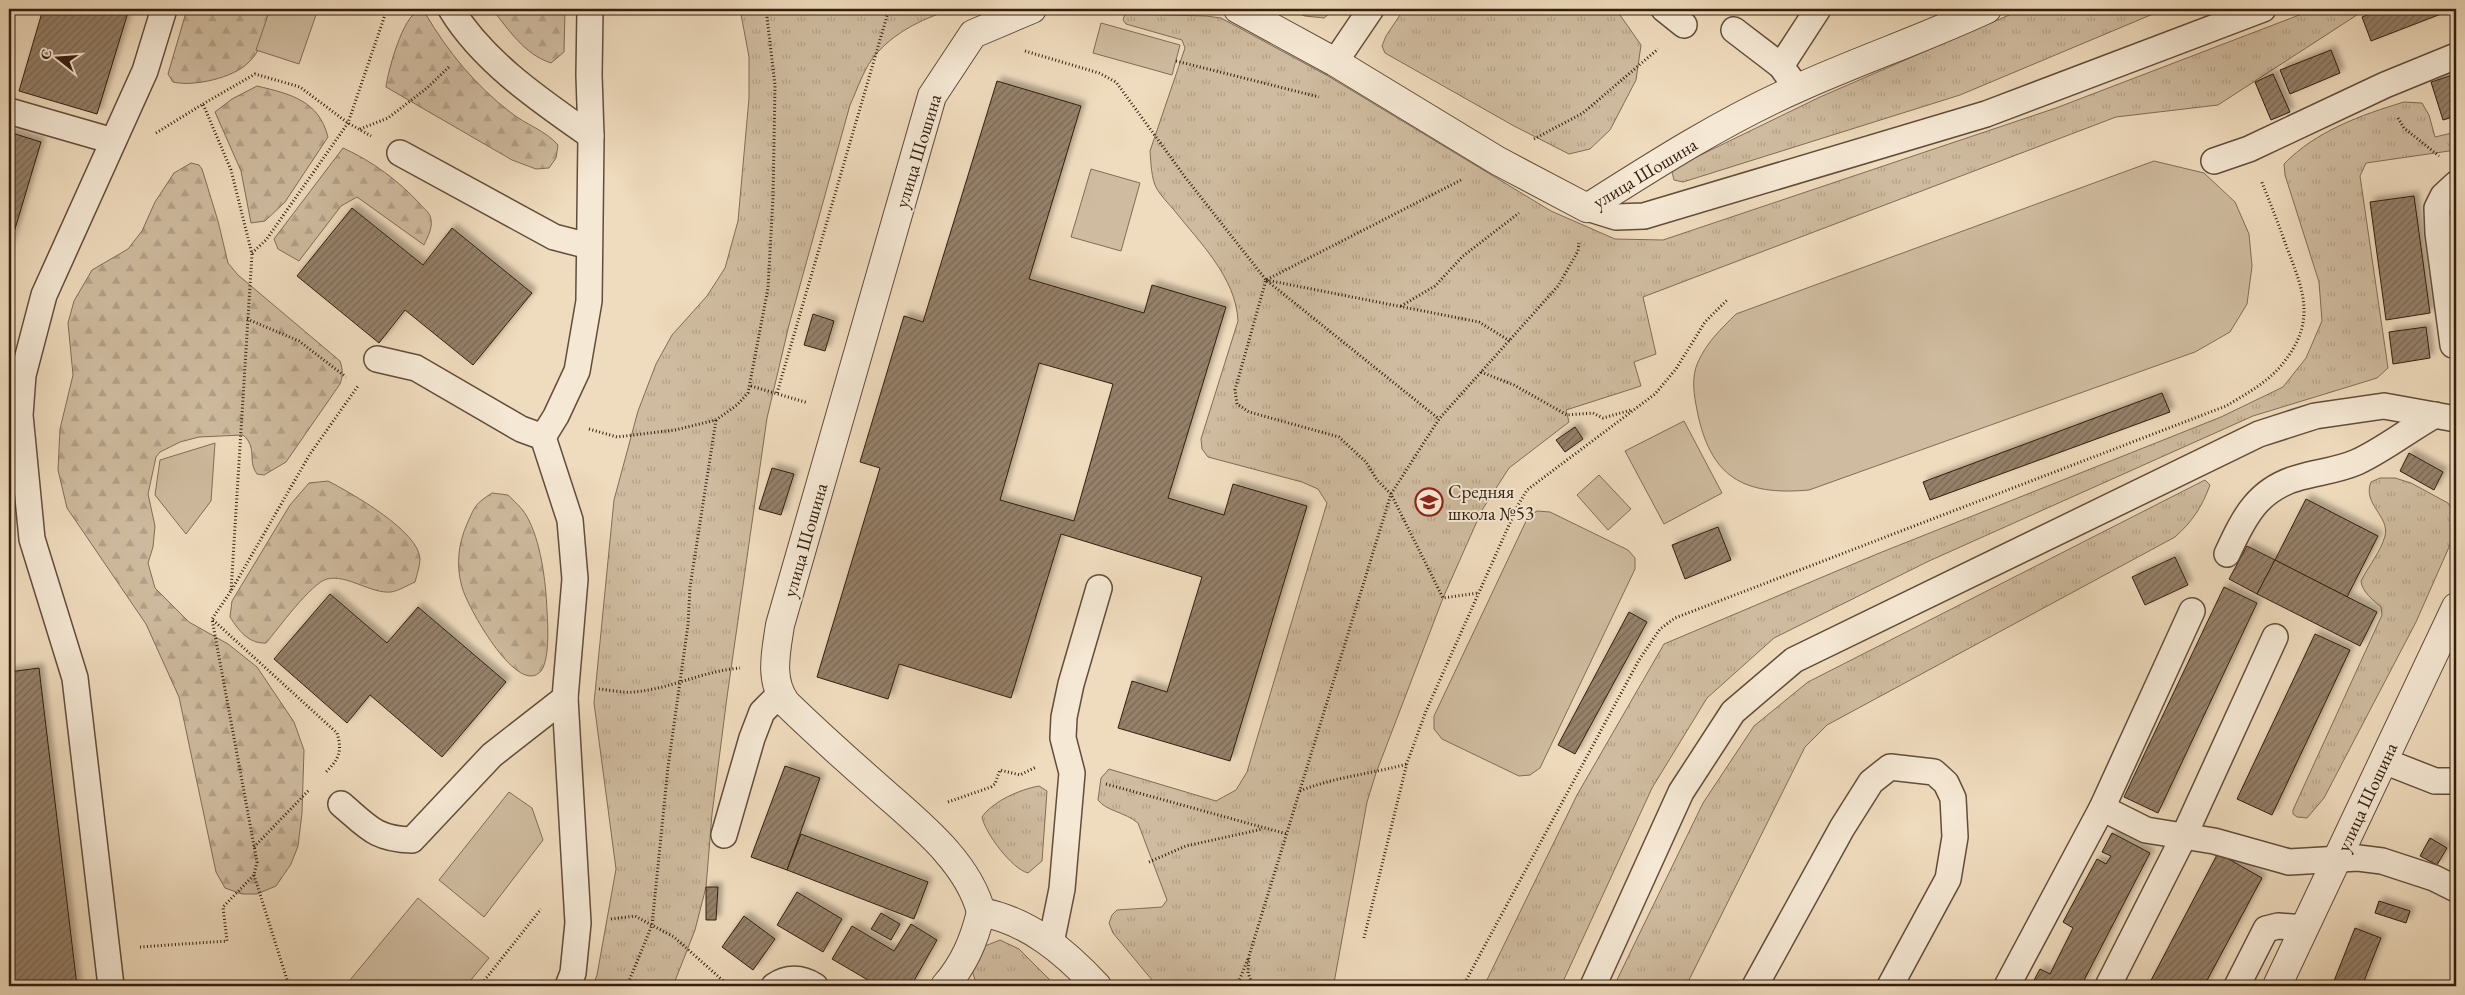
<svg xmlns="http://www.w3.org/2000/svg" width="2465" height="995" font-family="'EB Garamond',serif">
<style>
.grass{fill:url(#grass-tufts);stroke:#816c57}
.forest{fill:url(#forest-firs);stroke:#816c57}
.park{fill:#cfbb9f;stroke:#816c57}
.building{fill:url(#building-hatch);stroke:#331e0f;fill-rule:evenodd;filter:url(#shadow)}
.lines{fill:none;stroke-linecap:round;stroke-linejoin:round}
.service-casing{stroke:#624d3a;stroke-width:28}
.minor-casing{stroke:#624d3a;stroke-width:30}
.path{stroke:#331e0f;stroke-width:3;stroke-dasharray:1 2.5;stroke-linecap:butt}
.service{stroke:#f5e8d4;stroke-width:25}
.minor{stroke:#f5e8d4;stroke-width:28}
.labels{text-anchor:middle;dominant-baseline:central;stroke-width:4;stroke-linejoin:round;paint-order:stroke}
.street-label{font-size:19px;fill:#331e0f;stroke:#f5e8d4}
.poi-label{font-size:19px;fill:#331e0f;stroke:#f5e8d4;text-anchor:start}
</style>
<defs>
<pattern id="grass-tufts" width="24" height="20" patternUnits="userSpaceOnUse" patternTransform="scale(1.25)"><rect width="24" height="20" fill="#cfbb9f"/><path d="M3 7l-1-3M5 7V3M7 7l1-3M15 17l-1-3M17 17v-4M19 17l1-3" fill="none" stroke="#b2a088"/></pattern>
<pattern id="forest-firs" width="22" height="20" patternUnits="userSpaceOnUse" patternTransform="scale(1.25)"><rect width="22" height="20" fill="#cfbb9f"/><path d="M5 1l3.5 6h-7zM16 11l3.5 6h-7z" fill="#b2a088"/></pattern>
<pattern id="building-hatch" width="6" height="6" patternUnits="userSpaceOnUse" patternTransform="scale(1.25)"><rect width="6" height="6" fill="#958069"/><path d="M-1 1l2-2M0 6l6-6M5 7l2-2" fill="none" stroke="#7a6855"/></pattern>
<filter id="shadow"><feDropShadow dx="4.5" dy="-4.5" stdDeviation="2.5" flood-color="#0004"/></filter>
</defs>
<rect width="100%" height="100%" fill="#efdbbd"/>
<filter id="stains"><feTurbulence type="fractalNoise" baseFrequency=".004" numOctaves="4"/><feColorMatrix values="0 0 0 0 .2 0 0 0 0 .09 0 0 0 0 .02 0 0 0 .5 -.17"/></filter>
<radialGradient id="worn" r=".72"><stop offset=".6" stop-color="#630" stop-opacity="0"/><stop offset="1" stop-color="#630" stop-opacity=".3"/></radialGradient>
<g class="grass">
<path d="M740,9H954C926,17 896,31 877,53C864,67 858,88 850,105L789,325L767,418L727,697L712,814L706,887L695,930L673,986H593L597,975L616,869L594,703L614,500L638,411L656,364L672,335L707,296L725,268L738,221L749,98V57Z"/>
<path d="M1287,9H1335L1324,18L1305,16Z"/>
<path d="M1404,9H1613L1620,15L1641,45L1636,80L1610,130L1590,149L1569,154L1514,126L1385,53L1382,46L1386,36Z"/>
<path d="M2023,9H2165L1960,95L1683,182L1674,180L1672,172L1682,164L1820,97Z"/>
<path d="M2315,9H2371L2360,13L2218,105L2116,117L1643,297L1656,354L1634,362L1641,386L1566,410L1569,422L1509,468L1482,510L1443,598L1376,773L1367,802L1334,983L1341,986H1157L1113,933L1109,923L1112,915L1117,910L1162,907L1167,900L1138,823C1125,812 1106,811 1098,800L1101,778L1109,769L1216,801L1236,790L1247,772L1327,503L1318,489L1302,482L1208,457L1202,449L1201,439L1238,321C1236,277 1199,242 1174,210C1168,203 1161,196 1157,189C1151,179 1151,162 1150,151L1185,48L1182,40L1126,24L1123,20L1125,14L1206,16L1221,18L1328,76L1551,211L1615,239L1663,240L2056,108Z"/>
<path d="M2404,102L2422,103L2429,115L2435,137L2456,132V150L2366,163L2360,176L2388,368L2377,378L2253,416L1929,561L1774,638L1707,698L1652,788L1561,986H1484L1577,795L1664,644L1877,554L2221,417L2283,387L2306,358L2322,321L2319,282L2285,175L2284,164C2316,131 2361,115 2404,102Z"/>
<path d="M2380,478H2395L2411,483L2448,503L2455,515V527L2453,538L2416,622L2324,798L2307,818L2297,817L2293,814V810L2382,615L2381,607C2373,600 2362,592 2361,581C2368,567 2381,551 2385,536C2390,516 2362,504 2371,482Z"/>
<path d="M2205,480L2210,485C2202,507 2192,522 2175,537L1827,725L1805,747L1686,986H1614L1703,803L1754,726L1808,682Z"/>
<path d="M1039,786L1047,791L1042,861L1028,873C1012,869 985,833 982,817C993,801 1021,789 1039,786Z"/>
<path d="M1000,940L1019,949L1052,982L1053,986H980L976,983L971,967L980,948Z"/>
</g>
<g class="forest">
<path d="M187,9H281C271,23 261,51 249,62C234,78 193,87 173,82L168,74Z"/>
<path d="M492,9H565L564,52L551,63C524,54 509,30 492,9Z"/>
<path d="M419,11L425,13C448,52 475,85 510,112C526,125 545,130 558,145L556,158L549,168L536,169L512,160L386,87C388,71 403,15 419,11Z"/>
<path d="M257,86C291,94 319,101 328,137L285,202L265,221L251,223L241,171L215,112L232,99Z"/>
<path d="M343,148C372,161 399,181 420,204C423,208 429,212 430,216C434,226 428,236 424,245L357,197L341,206L299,261L278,249L274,239Z"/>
<path d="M191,163L199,165L202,169L218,221L228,263L238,275L340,361C343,370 343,376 340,384L286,462L264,475L257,474C247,460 258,448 243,435L199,437L180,442L160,452L156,457L148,494L155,526L153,547L148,563L155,588L189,622L228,644L257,667L294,722L304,750L302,813L298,846L291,864L276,886L257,894H242L225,888L216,872L179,697L146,624L67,508L58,470L60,429L73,375L68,323L74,301L92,270L128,249L142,231L155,202L174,173Z"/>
<path d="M328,481C351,493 419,531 420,559C420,566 417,574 415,582C408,585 398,591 391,592C371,594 347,574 327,579C311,583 278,629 266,643C249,644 239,631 230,617L232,601L290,505L309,483Z"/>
<path d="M492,493L508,495C514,501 522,508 526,515C541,540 546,583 547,611C548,625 550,665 539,673C515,693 467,606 462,587C456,566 458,544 467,524C475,506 475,504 492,493Z"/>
</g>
<g class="park">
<path d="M270,9H318L299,64L256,50Z"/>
<path d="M1101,23L1180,45L1172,75L1093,53Z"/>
<path d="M2154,161L2204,173L2235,202L2249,234L2252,266L2247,304L2230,332L2195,352L1809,490C1743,496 1710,477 1697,410C1694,395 1691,377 1698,362C1707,342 1721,329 1736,314Z"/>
<path d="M1091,169L1140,183L1121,251L1071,237Z"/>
<path d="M1684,421L1722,493L1664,524L1625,451Z"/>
<path d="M215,443L211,501L186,534L155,495L160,460Z"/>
<path d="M1599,475L1631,509L1608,530L1577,495Z"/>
<path d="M1537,511L1550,512L1628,550L1635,558V569L1540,768L1530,775L1519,776L1442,739L1434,729V716L1528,517Z"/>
<path d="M509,792L532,808L543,840L484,917L439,880Z"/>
<path d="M418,898L489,958L466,986H345Z"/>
</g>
<g class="building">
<path d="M43,9H129L97,114L19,91Z"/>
<path d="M2383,9H2454L2371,41L2362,17Z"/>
<path d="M2331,50L2340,73L2290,94L2280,70Z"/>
<path d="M2273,74L2290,112L2271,120L2255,82Z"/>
<path d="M2456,74V116L2443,120L2431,82Z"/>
<path d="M997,81L1081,106L1029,279L1144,313L1152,285L1226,307L1168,498L1224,515L1233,484L1307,506L1230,761L1118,728L1132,681L1167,692L1202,577L1061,534L1011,698L899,664L888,699L817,677L880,468L860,462L904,316L923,322ZM1039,363L1113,384L1074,521L1000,500Z"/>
<path d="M9,132L41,142L9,249Z"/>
<path d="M2414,196L2430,313L2386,320L2370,202Z"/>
<path d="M352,208L423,265L452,228L532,293L473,365L405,310L379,343L297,276Z"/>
<path d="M813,314L834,321L825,351L804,345Z"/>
<path d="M2426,327L2430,358L2393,364L2389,332Z"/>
<path d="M2162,393L2170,412L1930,500L1923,482Z"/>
<path d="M1575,427L1583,439L1565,452L1556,440Z"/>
<path d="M2409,453L2443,472L2434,490L2400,471Z"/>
<path d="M772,468L794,474L781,515L759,509Z"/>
<path d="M2306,499L2378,536L2347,597L2275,560Z"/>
<path d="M1718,527L1731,560L1685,579L1672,545Z"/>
<path d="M2247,546L2275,560L2257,594L2229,579Z"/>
<path d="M2175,557L2188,585L2145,605L2132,577Z"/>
<path d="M2275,560L2377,612L2360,646L2257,594Z"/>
<path d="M2224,587L2257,603L2158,813L2124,797Z"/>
<path d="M330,594L387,643L418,607L506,682L442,757L370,695L347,723L274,659Z"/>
<path d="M1629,612L1647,622L1575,754L1558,745Z"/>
<path d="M2315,634L2350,650L2272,815L2237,799Z"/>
<path d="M39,668L77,986H9V672Z"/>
<path d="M785,766L820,778L787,870L751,857Z"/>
<path d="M2112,833L2150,853L2081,986H2031L2040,969L2050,974L2073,928L2063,922L2097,859L2106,864L2111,856L2102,852Z"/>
<path d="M801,834L928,882L914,919L787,870Z"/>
<path d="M2430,838L2447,848L2437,865L2420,856Z"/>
<path d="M2218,853L2262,878L2204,986H2148Z"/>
<path d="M706,887H718L716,920H706Z"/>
<path d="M797,892L842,919L823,952L777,925Z"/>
<path d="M2379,901L2410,911L2406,923L2375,913Z"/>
<path d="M881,913L900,924L891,940L871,929Z"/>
<path d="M744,916L775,939L753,970L722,947Z"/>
<path d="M911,924L937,940L911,986H878L832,959L852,926L894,951Z"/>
<path d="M2355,928L2381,938L2362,986H2332Z"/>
</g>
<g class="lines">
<g class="service-casing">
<g id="service">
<path d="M451,9C483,62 541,101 591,136"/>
<path d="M1664,9L1684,25"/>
<path d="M1734,30L1781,66L1797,88"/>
<path d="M1335,62L1371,9"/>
<path d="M1781,66L1818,9"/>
<path d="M9,111L113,141"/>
<path d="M400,153L554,237L589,246"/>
<path d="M2214,161L2249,149L2385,85L2456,56"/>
<path d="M1587,208L1616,217L1644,216L1986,114L2263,9"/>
<path d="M2453,345L2438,233L2437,208L2443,196L2456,184"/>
<path d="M377,359L416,368L521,429L543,437L556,416L577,371L589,301L591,136L589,75L590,9"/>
<path d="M2227,554C2244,517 2258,488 2301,477C2319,472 2339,470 2357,462C2385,449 2408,430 2435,415"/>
<path d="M565,698L578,923L573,973L568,986"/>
<path d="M2384,761L2435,781H2456"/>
<path d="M341,804C368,827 375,839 412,840L492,755L565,698L575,579L570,520L543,437"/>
<path d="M2102,808L2146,830L2214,841L2289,862L2358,858L2382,861L2434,878L2456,889"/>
<path d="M724,835L752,738L762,712L780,694"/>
<path d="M1051,943L1062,889L1072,773L1063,738L1064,717L1071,684L1099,588"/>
<path d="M111,986L75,678L32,539L20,415L23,375L44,295L145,71L164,9"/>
<path d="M774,986C787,977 801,977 815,986"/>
<path d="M1593,986L1681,792L1733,712L1794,660L2259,434L2315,416L2384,406L2456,419"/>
<path d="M1755,986L1842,828L1871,782L1890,767L1934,772L1946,783L1953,798L1955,837L1948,879L1890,986"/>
<path d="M2007,986L2102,808L2192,611"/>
<path d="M2108,986L2183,838L2275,637"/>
<path d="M2237,986L2266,929L2278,926L2305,928"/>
</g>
</g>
<g class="minor-casing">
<g id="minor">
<path d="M1032,9L973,34L932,96L780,625C776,652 769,680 786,703C816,732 847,760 879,788C917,822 968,861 981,912C1029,921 1065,952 1097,986"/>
<path d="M1238,9L1335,62L1498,161L1587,208C1653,166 1725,120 1798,88C1860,60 1925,38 1987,9"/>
<path d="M945,986C964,964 974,941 981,912"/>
<path d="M2277,986L2456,607"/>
</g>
</g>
<g class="path">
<path d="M9,20L12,9"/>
<path d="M1025,51L1099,73L1116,82L1185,177L1266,280L1439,419"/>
<path d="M1176,61L1319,97"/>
<path d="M203,104L255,74L300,87L348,123L371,136"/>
<path d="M2398,118L2404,128L2439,156"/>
<path d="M360,129L388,118L427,88L450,66"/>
<path d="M156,133L203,104L231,170L252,254L231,591"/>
<path d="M1534,139L1583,113L1658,49"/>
<path d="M1461,180L1266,280L1235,390L1237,404L1249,412L1339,437L1366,462L1377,480L1391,494L1443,598L1478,593"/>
<path d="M252,253L266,240L348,123L387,9"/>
<path d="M1266,280L1479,322L1510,341"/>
<path d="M1401,306L1435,286L1463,256L1519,213"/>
<path d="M247,319L299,341L346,377"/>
<path d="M1481,372L1514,385L1567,415L1593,413L1603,418L1631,410"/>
<path d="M751,386L808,403"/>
<path d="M777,393L889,9"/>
<path d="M589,429L617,437L675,430L716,420L737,405L748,393L768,288L773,197L775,85L766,9"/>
<path d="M213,620L337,733C343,752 338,760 325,773"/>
<path d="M599,689C610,690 623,693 634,692C670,689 703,671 740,668"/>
<path d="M1106,784L1287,834"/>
<path d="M1300,791C1334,777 1371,774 1407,764"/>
<path d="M948,802L991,787L995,784L1000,770L1020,775L1036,767"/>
<path d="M254,847L309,790"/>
<path d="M1149,862L1186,846L1263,829"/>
<path d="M254,875L289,986"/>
<path d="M611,919L635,916L674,937L729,986"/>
<path d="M1364,938L1407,763L1426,711L1518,505L1527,490L1655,394L1676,369L1705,322L1727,300"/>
<path d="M140,947L227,941L223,907L254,875L257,862L212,619L231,591L310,454L358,386"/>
<path d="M480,986L541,909"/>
<path d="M627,986L652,925L668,767L688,625L690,587L716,420"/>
<path d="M1237,986L1248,959"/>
<path d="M1253,986L1248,973L1249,956L1391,494L1439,419L1558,286L1578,251L1579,243"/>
<path d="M1463,986L1639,660L1660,629L1675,618L2226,406C2246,394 2270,381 2284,362C2316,321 2304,292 2287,248C2279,225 2270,203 2261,180"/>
</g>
<use href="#service" class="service"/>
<use href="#minor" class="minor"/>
</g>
<defs>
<g id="school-ring" transform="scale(1.4375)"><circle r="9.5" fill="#f5e8d4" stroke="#8f2418" stroke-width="1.5"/><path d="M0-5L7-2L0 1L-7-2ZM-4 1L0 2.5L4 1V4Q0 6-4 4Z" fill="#8f2418"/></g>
</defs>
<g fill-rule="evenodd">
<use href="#school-ring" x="1429" y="502"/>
</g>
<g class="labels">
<g class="street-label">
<text transform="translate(918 151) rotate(-73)">улица Шошина</text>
<text transform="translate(1645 173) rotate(-31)">улица Шошина</text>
<text transform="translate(805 540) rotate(-74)">улица Шошина</text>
<text transform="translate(2367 797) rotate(-65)">улица Шошина</text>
</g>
<g class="poi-label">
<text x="1448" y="491">Средняя<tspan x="1448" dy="22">школа №53</tspan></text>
</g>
</g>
<rect width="2465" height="995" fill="none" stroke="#efdbbd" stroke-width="30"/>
<rect x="10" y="10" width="2445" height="975" fill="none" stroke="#331e0f" stroke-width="2.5"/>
<rect x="15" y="15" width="2435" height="965" fill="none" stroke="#331e0f"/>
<g transform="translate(58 58) rotate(287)" stroke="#f5e8d4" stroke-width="4" paint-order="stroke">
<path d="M0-4L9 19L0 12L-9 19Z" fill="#331e0f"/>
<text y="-8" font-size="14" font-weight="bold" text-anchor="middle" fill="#331e0f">С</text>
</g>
<rect width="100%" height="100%" filter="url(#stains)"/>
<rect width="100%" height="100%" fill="url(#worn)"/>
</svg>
